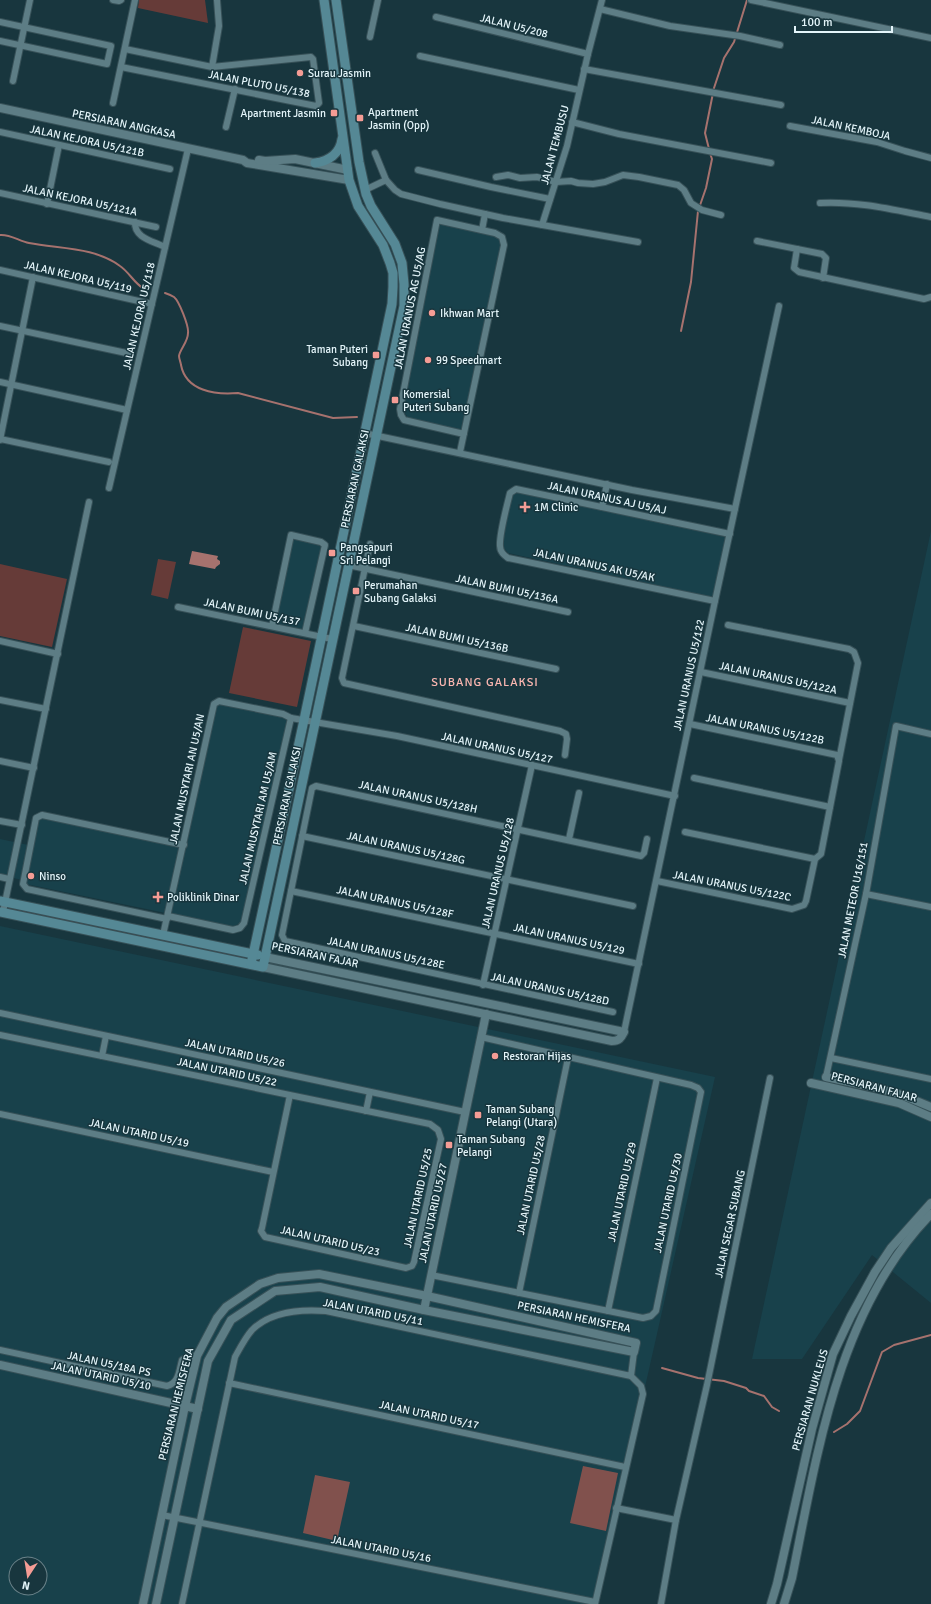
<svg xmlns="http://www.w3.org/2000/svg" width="931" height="1604" font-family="Signika,sans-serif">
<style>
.built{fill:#18414b;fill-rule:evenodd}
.green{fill:#663b38}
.forest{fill:#81514d}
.water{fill:#a6726e}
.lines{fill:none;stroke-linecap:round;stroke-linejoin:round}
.stream{stroke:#a6726e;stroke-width:2}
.minor-casing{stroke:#375158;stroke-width:8}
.tertiary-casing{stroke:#375158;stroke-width:10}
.secondary-casing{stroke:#375158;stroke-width:11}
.minor{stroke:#5d7d85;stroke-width:6}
.tertiary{stroke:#5d7d85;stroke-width:8}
.secondary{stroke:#558895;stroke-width:9}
.poi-dot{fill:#f59c95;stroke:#18363e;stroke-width:1.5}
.labels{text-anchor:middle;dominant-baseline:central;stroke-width:3;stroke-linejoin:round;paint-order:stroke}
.street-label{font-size:11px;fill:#e4f5fa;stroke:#18363e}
.poi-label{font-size:11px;fill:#e4f5fa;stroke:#18363e;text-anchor:start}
.neighbourhood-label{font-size:12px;letter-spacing:1px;fill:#fab6b0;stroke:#18363e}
</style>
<rect width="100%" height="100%" fill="#18363e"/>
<g class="built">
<path d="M439,224L494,235L499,239L501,245L461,430L408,418L403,410Z"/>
<path d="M517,492L726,537L713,597L508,553L502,546L512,496Z"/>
<path d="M931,531V1303L872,1255L802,1359H752Z"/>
<path d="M293,538L322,546L304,630L274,624Z"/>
<path d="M220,704L283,717L288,720L242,922L233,927L26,884L27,881L0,875V839L33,846L38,819L41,817L185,848L215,706Z"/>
<path d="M0,926L715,1077L596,1604H0ZM16,1564H40V1588H16Z"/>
</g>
<g class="green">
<path d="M139,0H205L208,23L138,8Z"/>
<path d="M158,559L176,562L168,599L151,595Z"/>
<path d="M0,564L67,579L52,647L0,636Z"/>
<path d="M243,627L311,641L297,707L229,693Z"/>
<path d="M9,907L244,956V958L8,910Z"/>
</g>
<g class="forest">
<path d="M583,1466L618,1473L606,1531L570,1523Z"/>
<path d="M315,1475L350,1482L337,1541L303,1533Z"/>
</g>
<path class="water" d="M192,551L218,556L217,559L220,561V564L216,567L215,569L189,564Z"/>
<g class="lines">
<g class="stream">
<path d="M709,149L705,133L714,88L724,58L734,42L747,0"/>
<path d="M0,235C10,234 19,241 29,243C59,249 95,247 120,266C129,272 134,283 144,289"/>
<path d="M165,293C168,294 171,295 174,297C179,301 189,326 188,333C188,342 180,349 179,356C179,359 181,363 181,365C186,391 215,395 238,393L333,418L357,417"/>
<path d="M681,331L691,282L698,211L706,188L712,159L710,153"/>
<path d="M662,1368L698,1378L724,1381L746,1388L749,1391L764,1396L772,1407L779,1411"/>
<path d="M834,1432L847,1424L860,1411L882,1352L894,1345L931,1335"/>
</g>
<g class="minor-casing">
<g id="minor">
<path d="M113,0L119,1L121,0"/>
<path d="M751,0L931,38"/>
<path d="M600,9L670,26L740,36L780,45"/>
<path d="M436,17L588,54"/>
<path d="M0,22L111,46L107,64L0,41"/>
<path d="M370,37L378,0"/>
<path d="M420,56L579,90"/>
<path d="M121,67L316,106L319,103L313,59L311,57L212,67L125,49"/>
<path d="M212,67L219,26L217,0"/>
<path d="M584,69L781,105"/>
<path d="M13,81L30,0"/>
<path d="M113,103L135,0"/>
<path d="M572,122L619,134L771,163"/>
<path d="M790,126L877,142L905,151L931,158"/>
<path d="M226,127L235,89"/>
<path d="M0,132L170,169"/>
<path d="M375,153L386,180"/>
<path d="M418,170L491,187L550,199"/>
<path d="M496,177L508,175L520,178L537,177L556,182L571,181L578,183L593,184L605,182L623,175L639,177L678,185L684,190L691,203L702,210L721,215"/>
<path d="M365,190L386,180L395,190L401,194L440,204L503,218L638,242"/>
<path d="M0,193L156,227"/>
<path d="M820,203C858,201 894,210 931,217"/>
<path d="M47,204L59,145"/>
<path d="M135,222C134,238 153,241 165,247"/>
<path d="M542,225L567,146L588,54L602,0"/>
<path d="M482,230L485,214"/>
<path d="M757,241L822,254L826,258L823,278"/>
<path d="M797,249L794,268L799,272L924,299L931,297"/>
<path d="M0,270L152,304"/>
<path d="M0,326L131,354"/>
<path d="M0,382L127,410"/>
<path d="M364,433L632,490L735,509"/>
<path d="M0,439L109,462"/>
<path d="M0,440L33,277"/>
<path d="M460,452C475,383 489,314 504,245L502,237L495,233L437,220L400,409L401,415L404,420L464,434"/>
<path d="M109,488L188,149"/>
<path d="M602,507L607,484"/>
<path d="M370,544L342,678L344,683L560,731L566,734L567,739L565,755"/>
<path d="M348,565L568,612"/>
<path d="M715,601L508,558C504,555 500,552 500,546C499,535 507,505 510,493L516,489L730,534"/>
<path d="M178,607L332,639"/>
<path d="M728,625L849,649L854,652L858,663L839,760"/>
<path d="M272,626L291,535L321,542L325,545L305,633"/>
<path d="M354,626L556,669"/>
<path d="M0,641L58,654"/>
<path d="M701,672L850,703"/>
<path d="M0,700L46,709"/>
<path d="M0,761L34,768"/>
<path d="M694,778L830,807"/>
<path d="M0,821L22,825"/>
<path d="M685,832L815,859"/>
<path d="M302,836L633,906"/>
<path d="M569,839L579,793"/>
<path d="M0,877L9,879"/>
<path d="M657,881L792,909L804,905L806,901L815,859L821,854L839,761L837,755L690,724"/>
<path d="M291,891L639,964"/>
<path d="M866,894L931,907"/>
<path d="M3,912L89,502"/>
<path d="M168,916L233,930L240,928L244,923L291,718L397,736L675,796"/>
<path d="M167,919L27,889L23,884L36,818L42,815L184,845"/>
<path d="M163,935L214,704L219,701L283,714L291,718"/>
<path d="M483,985L532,765"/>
<path d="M613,1012L285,941L282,935L312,788L316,786L641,856L644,853L647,839"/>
<path d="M0,1013L465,1112"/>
<path d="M624,1032L715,601L779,306"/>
<path d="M0,1035L430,1124L438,1130L441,1139L414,1262L412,1266L406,1268L265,1237L261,1231L262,1228L290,1095"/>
<path d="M102,1056L106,1036"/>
<path d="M831,1058L931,1079"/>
<path d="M826,1077L866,894L896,726L931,734"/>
<path d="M366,1111L370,1092"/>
<path d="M0,1114L273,1172"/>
<path d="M431,1275L643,1318L651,1316L656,1311L701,1092L698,1088L691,1085L481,1037"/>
<path d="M519,1293L568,1058"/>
<path d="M608,1311L657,1078"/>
<path d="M0,1350L167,1386C179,1383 179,1371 182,1360L189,1356H197"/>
<path d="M229,1383L625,1467"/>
<path d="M616,1508L676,1520"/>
<path d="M162,1515L595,1602"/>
<path d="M182,1604L235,1357C240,1348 245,1338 252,1330C271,1311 300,1309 326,1311L631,1376L634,1352"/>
<path d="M595,1604L643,1394L641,1386L631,1376"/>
<path d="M661,1604L676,1520L707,1385L770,1078"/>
</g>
</g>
<g class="tertiary-casing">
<g id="tertiary">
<path d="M0,108L243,160L247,163L349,180"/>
<path d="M259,160L265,161L295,159L348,170"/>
<path d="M263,967L612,1041C619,1041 621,1038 624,1032L265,957"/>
<path d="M826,1077L877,1088L902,1095L931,1107"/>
<path d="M811,1083L899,1103L931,1117"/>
<path d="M424,1310L486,1014"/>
<path d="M0,1365L198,1409"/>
<path d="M143,1604L185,1406L197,1356L217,1318L226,1307L260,1284L278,1278L319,1274L427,1296L636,1343L634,1352L424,1310L320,1287L275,1291L231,1320L208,1361L156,1604"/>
<path d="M771,1604L777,1584L812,1429L833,1354L851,1316L875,1272L891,1248L931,1203"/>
<path d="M784,1604L792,1578C817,1454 838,1309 931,1214"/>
</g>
</g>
<g class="secondary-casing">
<g id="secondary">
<path d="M315,163C328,161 340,154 342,139"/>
<path d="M0,901L258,955"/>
<path d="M0,912L263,967L404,306V284L402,263L395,244L371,206L366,194L359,162L336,0"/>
<path d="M251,964L304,720L392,304L393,287V273L390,263L383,245L358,206L349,180L324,0"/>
</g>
</g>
<use href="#minor" class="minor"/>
<use href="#tertiary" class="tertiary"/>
<use href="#secondary" class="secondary"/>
</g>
<g class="poi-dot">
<circle cx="300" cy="73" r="4"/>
<rect x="330" y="109" width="8" height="8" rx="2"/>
<rect x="356" y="114" width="8" height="8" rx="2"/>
<circle cx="432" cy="313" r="4"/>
<rect x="372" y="351" width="8" height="8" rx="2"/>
<circle cx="428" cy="360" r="4"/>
<rect x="391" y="396" width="8" height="8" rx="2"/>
<path d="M523 501h4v4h4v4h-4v4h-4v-4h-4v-4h4z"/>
<rect x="328" y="549" width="8" height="8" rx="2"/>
<rect x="352" y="587" width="8" height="8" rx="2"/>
<circle cx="31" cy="876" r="4"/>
<path d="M156 891h4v4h4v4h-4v4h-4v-4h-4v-4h4z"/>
<circle cx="495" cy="1056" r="4"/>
<rect x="474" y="1111" width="8" height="8" rx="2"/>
<rect x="445" y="1141" width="8" height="8" rx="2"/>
</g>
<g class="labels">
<g class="street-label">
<text transform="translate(514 26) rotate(14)">JALAN U5/208</text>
<text transform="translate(259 84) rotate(11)">JALAN PLUTO U5/138</text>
<text transform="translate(124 124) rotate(12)">PERSIARAN ANGKASA</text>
<text transform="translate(851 128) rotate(12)">JALAN KEMBOJA</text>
<text transform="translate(87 141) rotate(12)">JALAN KEJORA U5/121B</text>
<text transform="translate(555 145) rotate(-75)">JALAN TEMBUSU</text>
<text transform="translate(80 200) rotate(12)">JALAN KEJORA U5/121A</text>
<text transform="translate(78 277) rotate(13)">JALAN KEJORA U5/119</text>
<text transform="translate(410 308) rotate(-79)">JALAN URANUS AG U5/AG</text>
<text transform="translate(139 316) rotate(-77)">JALAN KEJORA U5/118</text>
<text transform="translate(355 479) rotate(-78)">PERSIARAN GALAKSI</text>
<text transform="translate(607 498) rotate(12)">JALAN URANUS AJ U5/AJ</text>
<text transform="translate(594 565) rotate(12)">JALAN URANUS AK U5/AK</text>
<text transform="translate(507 589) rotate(12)">JALAN BUMI U5/136A</text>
<text transform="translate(252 612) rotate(12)">JALAN BUMI U5/137</text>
<text transform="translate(457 638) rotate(12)">JALAN BUMI U5/136B</text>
<text transform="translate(689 675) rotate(-78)">JALAN URANUS U5/122</text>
<text transform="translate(778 678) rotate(12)">JALAN URANUS U5/122A</text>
<text transform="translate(765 729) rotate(11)">JALAN URANUS U5/122B</text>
<text transform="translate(497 748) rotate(12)">JALAN URANUS U5/127</text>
<text transform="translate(187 779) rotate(-78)">JALAN MUSYTARI AN U5/AN</text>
<text transform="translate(287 796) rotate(-78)">PERSIARAN GALAKSI</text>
<text transform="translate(418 797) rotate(12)">JALAN URANUS U5/128H</text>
<text transform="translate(258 818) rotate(-77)">JALAN MUSYTARI AM U5/AM</text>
<text transform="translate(406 848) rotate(12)">JALAN URANUS U5/128G</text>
<text transform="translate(498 873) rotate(-77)">JALAN URANUS U5/128</text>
<text transform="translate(732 886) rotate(11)">JALAN URANUS U5/122C</text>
<text transform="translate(853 900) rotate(-79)">JALAN METEOR U16/151</text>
<text transform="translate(395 902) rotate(12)">JALAN URANUS U5/128F</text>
<text transform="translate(569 939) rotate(12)">JALAN URANUS U5/129</text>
<text transform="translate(386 953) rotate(12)">JALAN URANUS U5/128E</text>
<text transform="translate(315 955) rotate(12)">PERSIARAN FAJAR</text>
<text transform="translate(550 989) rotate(12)">JALAN URANUS U5/128D</text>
<text transform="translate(235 1053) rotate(12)">JALAN UTARID U5/26</text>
<text transform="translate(227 1072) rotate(12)">JALAN UTARID U5/22</text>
<text transform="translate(874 1087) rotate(15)">PERSIARAN FAJAR</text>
<text transform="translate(139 1133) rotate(12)">JALAN UTARID U5/19</text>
<text transform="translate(531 1185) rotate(-78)">JALAN UTARID U5/28</text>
<text transform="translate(622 1192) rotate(-78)">JALAN UTARID U5/29</text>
<text transform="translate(418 1198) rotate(-78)">JALAN UTARID U5/25</text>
<text transform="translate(668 1203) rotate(-78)">JALAN UTARID U5/30</text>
<text transform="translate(433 1213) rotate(-78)">JALAN UTARID U5/27</text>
<text transform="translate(730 1224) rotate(-78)">JALAN SEGAR SUBANG</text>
<text transform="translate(330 1241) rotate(13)">JALAN UTARID U5/23</text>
<text transform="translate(373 1312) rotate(11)">JALAN UTARID U5/11</text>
<text transform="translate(574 1317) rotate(12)">PERSIARAN HEMISFERA</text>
<text transform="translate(109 1364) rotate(12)">JALAN U5/18A PS</text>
<text transform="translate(101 1376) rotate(12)">JALAN UTARID U5/10</text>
<text transform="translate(810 1400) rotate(-74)">PERSIARAN NUKLEUS</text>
<text transform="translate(176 1404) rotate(-76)">PERSIARAN HEMISFERA</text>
<text transform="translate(429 1415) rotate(12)">JALAN UTARID U5/17</text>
<text transform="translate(381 1549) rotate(11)">JALAN UTARID U5/16</text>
</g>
<g class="poi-label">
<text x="308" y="73">Surau Jasmin</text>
<text x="368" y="112">Apartment<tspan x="368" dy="13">Jasmin (Opp)</tspan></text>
<text x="326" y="113" text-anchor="end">Apartment Jasmin</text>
<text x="440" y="313">Ikhwan Mart</text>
<text x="368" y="349" text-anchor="end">Taman Puteri<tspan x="368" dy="13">Subang</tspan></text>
<text x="436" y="360">99 Speedmart</text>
<text x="403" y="394">Komersial<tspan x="403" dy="13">Puteri Subang</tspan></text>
<text x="534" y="507">1M Clinic</text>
<text x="340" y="547">Pangsapuri<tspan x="340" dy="13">Sri Pelangi</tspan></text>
<text x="364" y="585">Perumahan<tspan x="364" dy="13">Subang Galaksi</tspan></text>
<text x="39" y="876">Ninso</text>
<text x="167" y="897">Poliklinik Dinar</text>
<text x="503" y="1056">Restoran Hijas</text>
<text x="486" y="1109">Taman Subang<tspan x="486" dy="13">Pelangi (Utara)</tspan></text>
<text x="457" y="1139">Taman Subang<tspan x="457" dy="13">Pelangi</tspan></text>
</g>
<g class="neighbourhood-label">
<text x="485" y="682">SUBANG GALAKSI</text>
</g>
</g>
<g transform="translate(28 1576) rotate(192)"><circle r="19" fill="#18363e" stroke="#6a8289"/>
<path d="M0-3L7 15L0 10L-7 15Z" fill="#f59c95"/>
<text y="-6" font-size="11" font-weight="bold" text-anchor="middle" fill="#e4f5fa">N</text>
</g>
<path d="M795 26v6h97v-6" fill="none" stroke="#e4f5fa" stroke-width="2"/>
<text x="801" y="26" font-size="12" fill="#e4f5fa" stroke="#18363e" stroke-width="3" paint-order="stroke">100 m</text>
</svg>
